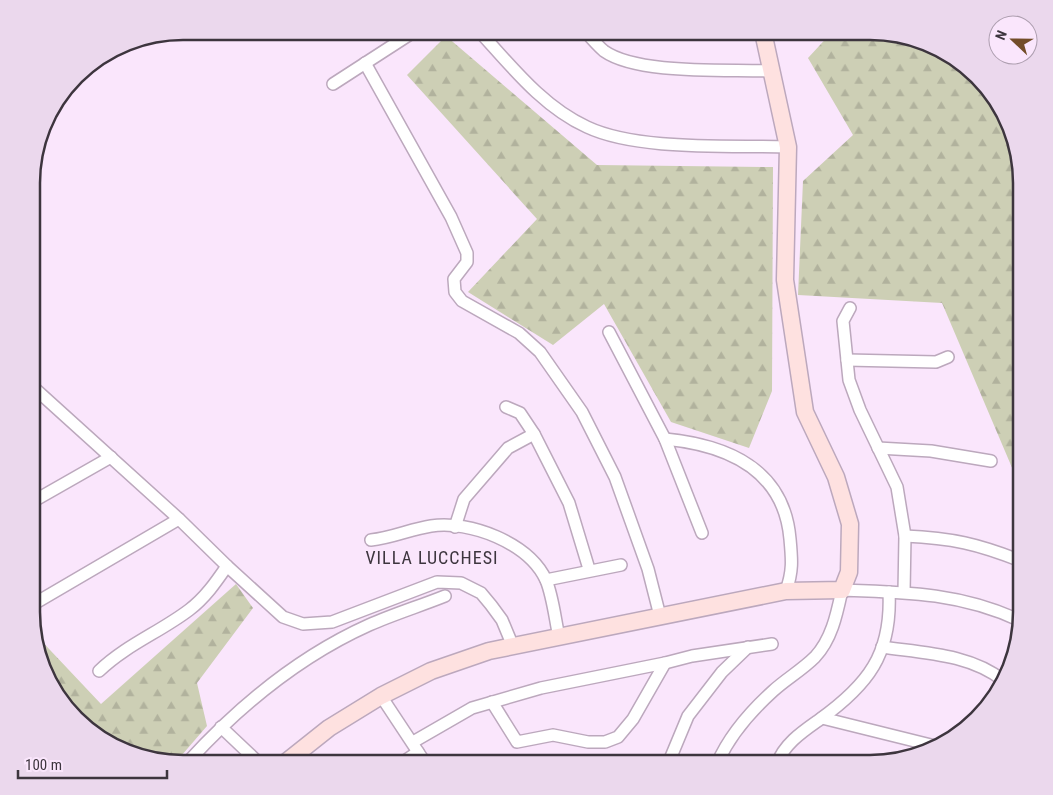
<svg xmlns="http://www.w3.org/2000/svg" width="1053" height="795" font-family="'Roboto Condensed',sans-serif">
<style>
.forest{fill:url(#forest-firs)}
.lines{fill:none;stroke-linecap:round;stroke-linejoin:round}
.street-casing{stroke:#bca8bd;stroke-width:14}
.secondary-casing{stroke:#bca8bd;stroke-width:19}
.street{stroke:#fff;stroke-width:11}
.secondary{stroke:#fee1e0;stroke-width:16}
.labels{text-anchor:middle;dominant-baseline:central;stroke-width:5;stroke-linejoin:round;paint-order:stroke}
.neighbourhood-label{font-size:18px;letter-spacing:1px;fill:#3d353e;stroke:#fae6fc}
.rim{fill:none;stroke:#3d353e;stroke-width:2.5}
</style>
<defs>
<pattern id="forest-firs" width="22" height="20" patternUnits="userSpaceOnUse" patternTransform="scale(1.25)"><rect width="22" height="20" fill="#cdcfb5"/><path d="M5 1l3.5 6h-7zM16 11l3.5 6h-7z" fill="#b1b29d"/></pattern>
</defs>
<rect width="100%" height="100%" fill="#fae6fc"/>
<g class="forest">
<path d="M832,32H880L928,43L970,69L1006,116L1022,183V483L1019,484L942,303L798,295L803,181L853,135L808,58Z"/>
<path d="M446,36L597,165L773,167L772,391L749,448L671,422L604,304L553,345L468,292L537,219L407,75Z"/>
<path d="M236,584L253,608L197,683L207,726L175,763L125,752L83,726L47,679L34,633L101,704Z"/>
</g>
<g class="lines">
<g class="street-casing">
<g id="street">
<path d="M479,31C511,66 543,107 587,127C638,151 730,145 788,147"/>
<path d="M585,31C591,38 597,45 604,51C638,75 727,69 770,71"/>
<path d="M365,63L451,217L467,253V262L454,279L455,292L462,301L519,333L540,352L582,412L615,477L648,569L660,616"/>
<path d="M333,84L415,31"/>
<path d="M850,308L843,321L849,380L860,410L897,487L905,536L904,592"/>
<path d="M609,332L665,439L702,533"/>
<path d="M847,360L936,362L948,357"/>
<path d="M32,386L179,519L227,566L283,617L303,624L332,622L437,582L461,583L481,593L491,605L502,620L512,644"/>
<path d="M506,407L520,413L534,434L569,503L589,569"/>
<path d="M665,439C727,445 784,469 790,539C792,560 793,571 786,591"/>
<path d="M878,448L931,451L991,461"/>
<path d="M32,502L111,457"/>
<path d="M455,527L464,499L508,448L534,434"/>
<path d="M905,536C952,538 978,544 1021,561"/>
<path d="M371,540C392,538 411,529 431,526C470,520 529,543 546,580C553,597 555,619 559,637"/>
<path d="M546,580L621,565"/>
<path d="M32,605L179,519"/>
<path d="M882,647C924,653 970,654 1004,681"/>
<path d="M99,671C126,645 160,632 189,610C205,598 216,582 227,566"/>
<path d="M381,696L426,764"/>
<path d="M492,702L517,742L553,735L588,742H605L618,737L633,719L665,663"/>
<path d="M822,718L939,747"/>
<path d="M221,727L259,763"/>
<path d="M413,742L472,708L541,688L665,663L692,656L772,644"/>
<path d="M187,763C238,707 300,656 369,625C394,614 420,606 445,596"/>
<path d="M400,764L418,752"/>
<path d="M668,764L688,716L722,672L748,647"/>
<path d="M717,764C729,736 751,711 773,691C786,679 802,670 815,657C832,639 837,613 842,590C906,592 962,593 1021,621"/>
<path d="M777,764C784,744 802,732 819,720C868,685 892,654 889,592"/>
</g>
</g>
<g class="secondary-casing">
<path id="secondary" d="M285,763L329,728L381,696L431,671L489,651L786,591L842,590L849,572L850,524L836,477L805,412L785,280L788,147L763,32"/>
</g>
<use href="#street" class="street"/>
<use href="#secondary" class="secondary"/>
</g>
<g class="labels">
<g class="neighbourhood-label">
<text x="432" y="557">VILLA LUCCHESI</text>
</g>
</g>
<path d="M0 0H1053V795H0ZM183 40H870A143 143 0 0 1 1013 183V612A143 143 0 0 1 870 755H183A143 143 0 0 1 40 612V183A143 143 0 0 1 183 40Z" fill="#ebd8ed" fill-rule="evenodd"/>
<path class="rim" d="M183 40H870A143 143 0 0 1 1013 183V612A143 143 0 0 1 870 755H183A143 143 0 0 1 40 612V183A143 143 0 0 1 183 40Z"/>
<g transform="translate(1013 40) rotate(292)"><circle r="24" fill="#fae6fc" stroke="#ae9fb0"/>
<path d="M0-4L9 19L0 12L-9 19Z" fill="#734d29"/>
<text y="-8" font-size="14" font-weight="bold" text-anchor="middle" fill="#3d353e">N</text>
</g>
<path d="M18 770v8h149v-8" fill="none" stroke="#3d353e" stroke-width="2.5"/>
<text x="25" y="770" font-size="15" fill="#3d353e" stroke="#fae6fc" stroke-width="4" paint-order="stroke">100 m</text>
</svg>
